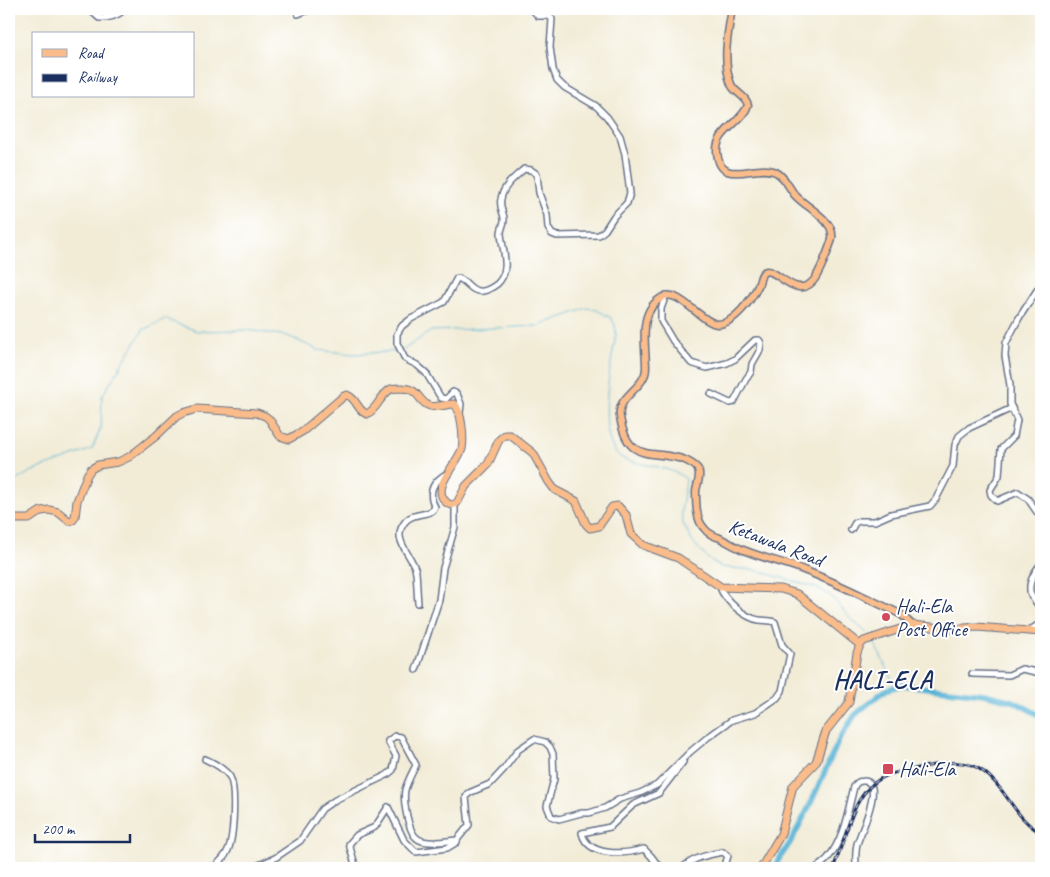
<svg xmlns="http://www.w3.org/2000/svg" width="1050" height="877" font-family="Caveat,sans-serif">
<style>
.lines{fill:none;stroke-linecap:round;stroke-linejoin:round}
.stream{stroke:#57b3d5;stroke-width:1}
.river{stroke:#57b3d5;stroke-width:5.5}
.minor-casing{stroke:#667188;stroke-width:8}
.major-casing{stroke:#667188;stroke-width:9}
.highway-casing{stroke:#667188;stroke-width:9}
.minor{stroke:#fff;stroke-width:5}
.major{stroke:#f9bc8a;stroke-width:6}
.highway{stroke:#f9bc8a;stroke-width:7}
.rail-casing{stroke:#1b2f5e;stroke-width:3}
.rail{stroke:#fff;stroke-width:1;stroke-dasharray:4;stroke-linecap:butt}
.poi-dot{fill:#d1495b;stroke:#fff;stroke-width:2}
.labels{text-anchor:middle;dominant-baseline:central;stroke-width:4;stroke-linejoin:round;paint-order:stroke}
.street-label{font-size:20px;fill:#1b2f5e;stroke:#fff}
.poi-label{font-size:20px;fill:#1b2f5e;stroke:#fff;text-anchor:start}
.district-label{font-size:25px;font-weight:bold;letter-spacing:1px;fill:#1b2f5e;stroke:#fff}
</style>
<rect width="100%" height="100%" fill="#fff"/>
<filter id="ink" filterUnits="userSpaceOnUse"><feTurbulence type="fractalNoise" baseFrequency=".02" numOctaves="2"/><feDisplacementMap in="SourceGraphic" scale="10" xChannelSelector="R" yChannelSelector="G"/><feConvolveMatrix kernelMatrix="1 2 1 2 8 2 1 2 1" color-interpolation-filters="sRGB"/></filter>
<filter id="wash" filterUnits="userSpaceOnUse"><feTurbulence type="fractalNoise" baseFrequency=".0096" numOctaves="4" result="noise"/><feDisplacementMap in="SourceGraphic" scale="20" xChannelSelector="R" yChannelSelector="G"/><feGaussianBlur stdDeviation="1.12" result="paint"/><feColorMatrix in="noise" values="0 0 0 0 0 0 0 0 0 0 0 0 0 0 0 0 0 1.4 0 .05"/><feComposite in="paint" operator="in"/></filter>
<g filter="url(#wash)">
<rect width="100%" height="100%" fill="#f2ecd7"/>
<g class="lines">
<g class="stream">
<path d="M403,350L431,331L538,326L587,308L597,310L611,318L615,325L616,334C612,360 591,450 627,460C645,466 669,466 685,478L686,481L681,512L683,523L692,541L707,558L721,567L755,570L817,588L830,595L850,618L869,635"/>
<path d="M9,485L30,472L92,449L101,428L102,396L143,330L165,319L197,331L247,330L288,336L318,350L353,354L399,351"/>
<path d="M873,640L895,686"/>
</g>
<path class="river" d="M773,868L790,843L810,805L840,738L855,715L880,694L888,689L902,685L984,694L1013,701L1041,716"/>
</g>
</g>
<g filter="url(#ink)">
<g class="lines">
<g class="minor-casing">
<g id="minor">
<path d="M89,9L99,18C108,18 119,16 124,9"/>
<path d="M300,9L298,14L311,9"/>
<path d="M1041,284L1019,318L1006,343L1005,356L1010,385V404L1017,420L1014,436L1001,449L999,476L990,490L991,495L997,501L1018,492L1028,499L1041,518"/>
<path d="M666,295L661,309V321L673,341L691,363L707,368L727,363L735,359L755,340H759L761,343L760,350L752,364L751,372L746,379L734,402L730,403L711,394"/>
<path d="M460,413L461,404L457,394L453,392L446,399L441,398L426,373L417,365L405,359L397,343V334L402,326L411,319L444,302L457,278C466,279 470,291 479,291C485,292 493,287 497,284C512,270 502,250 501,233C501,228 505,223 504,218C503,211 499,206 501,199C503,186 515,177 524,169L531,170L537,174L539,193L547,215L548,228L552,234L557,236L599,235L605,230L614,216L627,203L630,193L625,154L620,136L607,117L596,106L564,87L557,80L553,69L550,47L552,19L549,16H538L532,9"/>
<path d="M851,530L855,523L859,521H875L891,514L930,506L936,499L953,466L955,445L959,436L969,428L1012,408"/>
<path d="M1041,564C1034,572 1027,585 1031,595C1033,600 1039,605 1041,609"/>
<path d="M418,603C417,593 417,582 416,572C413,555 390,540 405,522C413,511 431,517 435,507C427,492 433,482 446,474"/>
<path d="M1029,631L1039,624L1041,620"/>
<path d="M416,670L439,600L443,568L455,527V504"/>
<path d="M972,674L1009,675L1022,669L1036,672L1041,671"/>
<path d="M205,759C214,763 224,768 230,777C236,789 234,837 228,850C225,858 219,863 213,868"/>
<path d="M252,868L275,858L300,841L322,809L335,800L387,775L393,770L396,756L388,741L395,736L401,737L416,765C412,773 407,782 405,790C403,801 408,833 418,839C428,845 446,841 457,840L469,825L466,797L469,793L490,784L504,769L518,750L534,739L545,742L550,747L553,754L554,779L547,806L551,816L559,819L581,813H589L605,808L620,799L640,793L657,785L690,752L708,737L732,720L755,713L777,698L782,691L790,654L782,645L775,622C769,620 765,621 759,620C745,618 724,600 720,587"/>
<path d="M356,868L349,844L357,835L375,827L388,807L404,840L416,852L447,848L457,842V840"/>
<path d="M660,868L651,856L644,849C626,854 588,858 582,833L610,827L633,805L659,793L683,762"/>
<path d="M682,868C695,857 707,855 723,852L728,856L724,868"/>
<path d="M816,868C820,865 825,862 828,858C844,839 848,810 854,787C856,783 858,781 863,781C886,780 860,834 857,844C855,853 856,860 856,868"/>
</g>
</g>
<g class="major-casing">
<path id="major" d="M732,9C728,31 722,61 731,84C734,93 746,95 748,105C742,123 716,131 717,151C719,190 756,162 776,172C785,177 788,186 794,194C804,206 822,213 830,227C833,233 833,239 830,245C827,254 819,273 814,280C795,303 773,262 763,273C760,276 760,282 758,286C752,299 733,325 717,324C702,323 678,288 663,297C637,311 646,344 646,368C646,388 616,396 620,417C628,466 653,448 685,460C689,462 695,465 697,468C702,474 697,484 696,491C696,503 696,520 704,528C708,534 714,536 720,538C729,543 737,548 746,551C766,559 787,563 806,571C835,582 862,596 890,609L902,615L912,625"/>
</g>
<g class="highway-casing">
<g id="highway">
<path d="M9,519H29L41,511L49,510L58,512L69,521L73,520L75,517L77,501L87,475L91,469L98,465L118,462L129,457L156,436L177,416L183,413L197,409L257,413L265,416L269,419L280,436L289,439L303,431L344,396L347,395C357,398 357,411 367,414C377,410 380,395 391,389C394,388 399,388 402,388C421,389 417,402 430,406C438,408 446,404 454,404C462,410 464,439 462,449C458,463 430,488 446,502C450,506 453,505 457,503L466,486L488,464L499,440L505,435H510L533,453L549,482L555,490L576,501L586,524L590,528L599,526L612,507L618,506L626,515L631,534L643,545L678,558L721,587L781,589L797,594L860,645"/>
<path d="M761,868L781,834L793,786L816,762L826,731L849,702L857,653L860,645L864,641L912,625L952,629L977,627L1041,632"/>
</g>
</g>
<use href="#minor" class="minor"/>
<use href="#major" class="major"/>
<use href="#highway" class="highway"/>
<g class="rail-casing">
<path id="rail" d="M833,868C849,834 850,788 891,774C903,770 916,769 929,766C947,762 967,759 984,772C1007,789 1014,818 1041,833"/>
</g>
<use href="#rail" class="rail"/>
</g>
</g>
<g class="poi-dot">
<circle cx="886" cy="617" r="5"/>
<rect x="882" y="763" width="12" height="12" rx="2.5"/>
</g>
<g class="labels">
<g class="street-label">
<text transform="translate(776 543) rotate(21)">Ketawala Road</text>
</g>
<g class="poi-label">
<text x="896" y="606">Hali-Ela<tspan x="896" dy="23">Post Office</tspan></text>
<text x="899" y="769">Hali-Ela</text>
</g>
<g class="district-label">
<text x="883" y="680">HALI-ELA</text>
</g>
</g>
<rect width="1050" height="877" fill="none" stroke="#fff" stroke-width="30"/>
<rect x="32" y="32" width="162" height="65" fill="#ffffff" stroke="#a4acbf"/>
<rect x="42" y="49" width="25" height="8" fill="#f9bc8a" stroke="#a4acbf"/>
<text x="78" y="58" font-size="15" fill="#1b2f5e">Road</text>
<rect x="42" y="74" width="25" height="8" fill="#1b2f5e" stroke="#a4acbf"/>
<text x="78" y="82" font-size="15" fill="#1b2f5e">Railway</text>
<path d="M35 834v8h95v-8" fill="none" stroke="#1b2f5e" stroke-width="2.5"/>
<text x="42" y="834" font-size="15" fill="#1b2f5e" stroke="#ffffff" stroke-width="4" paint-order="stroke">200 m</text>
</svg>
